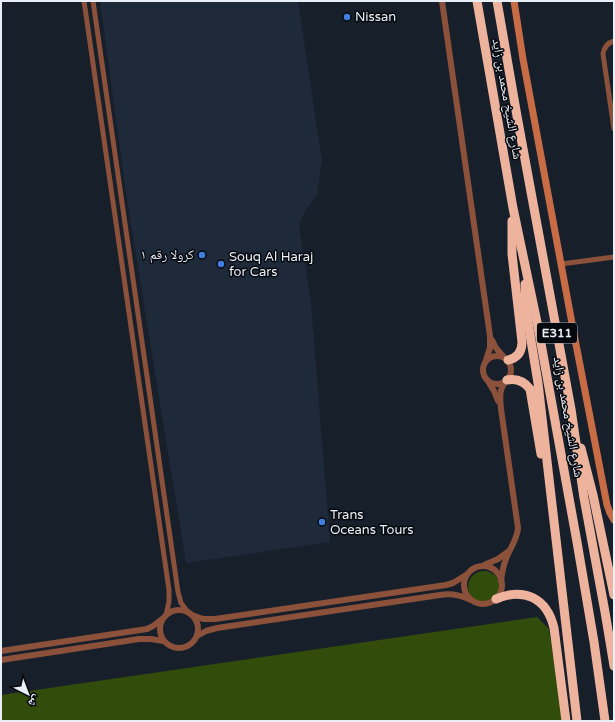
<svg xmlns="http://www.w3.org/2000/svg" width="615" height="722" font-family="'Varela Round','Noto Naskh Arabic',sans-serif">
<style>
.built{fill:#1e293a}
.grass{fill:#324c0b}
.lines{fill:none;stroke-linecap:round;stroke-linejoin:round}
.minor{stroke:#8b513a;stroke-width:5}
.tertiary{stroke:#8b513a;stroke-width:6}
.secondary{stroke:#c86c46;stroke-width:7}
.motorway{stroke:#edb39c;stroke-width:9}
.shop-dot{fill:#3f7fe0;stroke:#06090e;stroke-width:1.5}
.labels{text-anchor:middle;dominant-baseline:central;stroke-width:3;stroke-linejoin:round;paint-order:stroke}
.shield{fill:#06090e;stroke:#a5aab1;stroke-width:1}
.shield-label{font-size:12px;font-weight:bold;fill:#e9eff7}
.poi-label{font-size:13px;fill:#e9eff7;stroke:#06090e;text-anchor:start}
.street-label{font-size:13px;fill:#e9eff7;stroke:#06090e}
</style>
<rect width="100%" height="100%" fill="#171f2b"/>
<path class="built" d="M100,1H298L322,161L317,194L305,211L299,225L311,303L330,542L186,563L127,200Z"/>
<g class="grass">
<circle cx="484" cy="587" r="16"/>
<path d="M537,617L549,629L563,721H1V695Z"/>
</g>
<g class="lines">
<g class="minor">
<path d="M84,1L169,590V602L166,615"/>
<path d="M93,1L178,592L181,603L188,612"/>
<path d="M614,41C607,43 604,47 603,54L614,129"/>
<path d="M561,264L614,257"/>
</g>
<g class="tertiary">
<path d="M442,1L490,336V348L486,360"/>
<path d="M492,340L496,348L503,356"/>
<circle cx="497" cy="370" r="14"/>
<path d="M488,381L494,391L498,401"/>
<path d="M484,565L498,559L509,551"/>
<circle cx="483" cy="585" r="19"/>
<path d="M501,581C502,573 503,566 506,559C510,548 517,540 518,528L501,409C500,398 499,390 505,382"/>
<circle cx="179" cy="629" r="19"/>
<path d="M192,615L203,619H215L446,585L453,583L466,575"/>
<path d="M197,636L206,631L217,628L440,595C451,593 460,595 471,600"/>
<path d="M1,651L147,629L153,626L162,619"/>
<path d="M1,660L139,639H151L163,641"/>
</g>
<path class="secondary" d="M514,1L523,59L574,334L607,505L610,513L614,520"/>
<g class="motorway">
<path d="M477,1L513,208L538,327L577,542L594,642L605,721"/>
<path d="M497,1L517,116L571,409L584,498L605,612L614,666"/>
<path d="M525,284L526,310L538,383L577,721"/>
<path d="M508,360C517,358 522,352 522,342L512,254V221"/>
<path d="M507,380C517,378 524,381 530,389L541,454"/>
<path d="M581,448L593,495L614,595"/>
<path d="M496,599C524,587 547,598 554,628L566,721"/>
</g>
</g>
<g class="shop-dot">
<circle cx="347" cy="17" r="4"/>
<circle cx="202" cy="255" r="4"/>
<circle cx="221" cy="264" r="4"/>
<circle cx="322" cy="522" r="4"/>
</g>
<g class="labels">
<rect class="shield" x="537" y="323" width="40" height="20" rx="3"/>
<g class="shield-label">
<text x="557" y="333">E311</text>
</g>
<g class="poi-label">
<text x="355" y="17">Nissan</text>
<text x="194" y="255" text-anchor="end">كرولا رقم ١</text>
<text x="229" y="257">Souq Al Haraj<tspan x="229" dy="15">for Cars</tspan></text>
<text x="330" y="515">Trans<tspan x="330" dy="15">Oceans Tours</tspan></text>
</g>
<g class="street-label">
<text transform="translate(507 99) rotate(80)">شارع الشيخ محمد بن زايد</text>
<text transform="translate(568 417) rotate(80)">شارع الشيخ محمد بن زايد</text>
</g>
</g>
<rect width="615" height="722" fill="none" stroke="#e9eff7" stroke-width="4"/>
<g transform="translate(28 694) rotate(138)" stroke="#06090e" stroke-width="3" paint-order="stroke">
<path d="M0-3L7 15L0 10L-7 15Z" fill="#e9eff7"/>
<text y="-6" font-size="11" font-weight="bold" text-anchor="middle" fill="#e9eff7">ش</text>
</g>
</svg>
